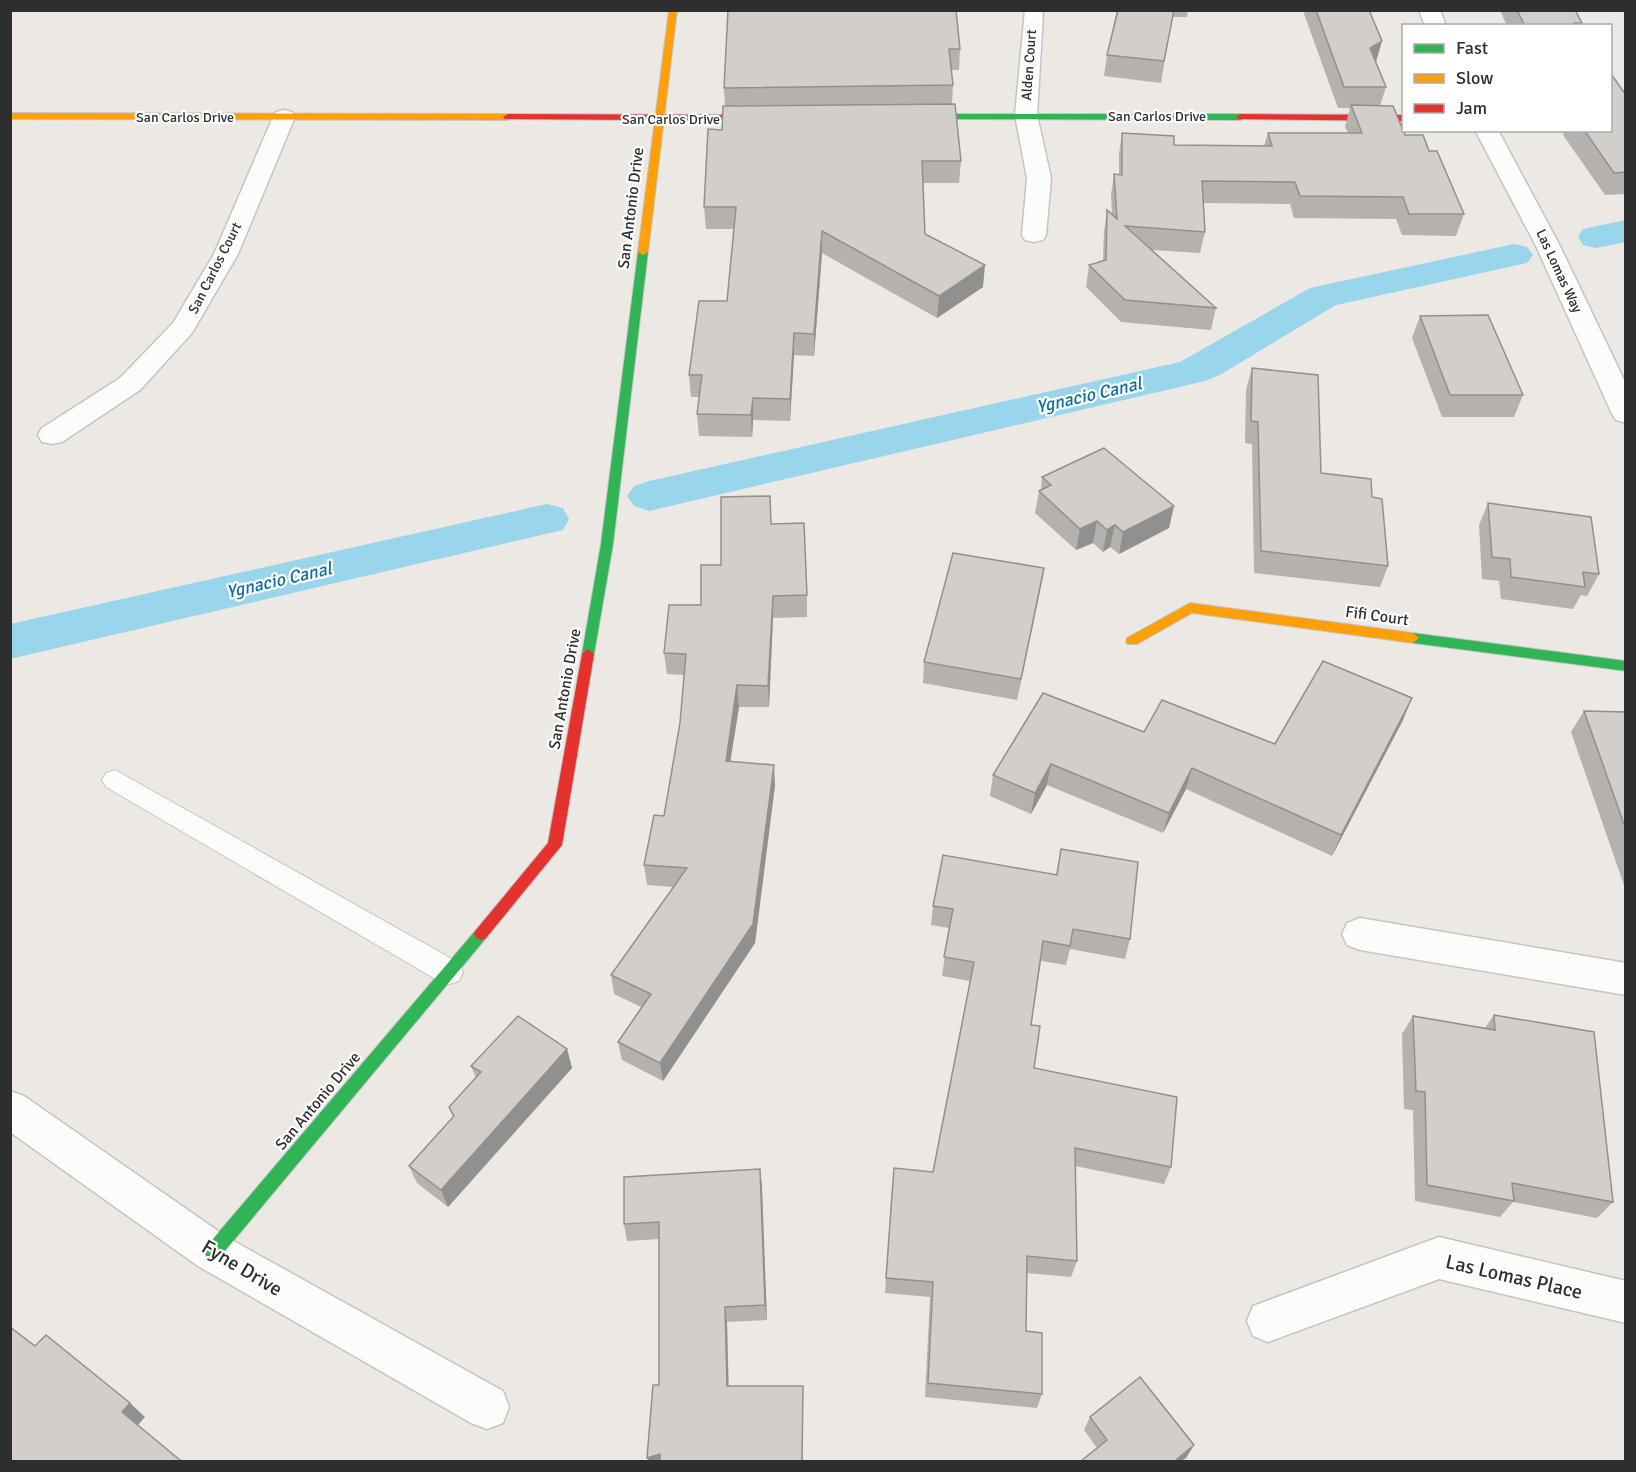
<svg xmlns="http://www.w3.org/2000/svg" width="1636" height="1472" font-family="Signika,sans-serif">
<style>
.lines{fill:none;stroke-linecap:round;stroke-linejoin:round}
.canal{fill:#99d6ec;fill-rule:evenodd}
.lane-casing{stroke:#c5c4c5;stroke-width:2}
.street-casing{stroke:#c5c4c5;stroke-width:3}
.fast-casing{stroke:#c5c4c5;stroke-width:2}
.slow-casing{stroke:#c5c4c5;stroke-width:2}
.jam-casing{stroke:#c5c4c5;stroke-width:2}
.lane{fill:#fcfcfb;fill-rule:evenodd}
.street{fill:#fcfcfb;fill-rule:evenodd}
.fast{fill:#30b455;fill-rule:evenodd}
.slow{fill:#ff9f0a;fill-rule:evenodd}
.jam{fill:#e5322d;fill-rule:evenodd}
.wall{fill:#b4b1af}
.shaded-wall{fill:#92908e}
.building{fill:#d1cecb;stroke:#92908e;stroke-width:1.5}
.labels{text-anchor:middle;dominant-baseline:central;stroke-width:4.5;stroke-linejoin:round;paint-order:stroke}
.far-street-label{font-size:14px;fill:#2e2e2e;stroke:#fff}
.street-label{font-size:16px;fill:#2e2e2e;stroke:#fff}
.water-label{font-size:18px;font-style:italic;fill:#0d6fa3;stroke:#fff}
.near-street-label{font-size:20px;fill:#2e2e2e;stroke:#fff}
</style>
<rect width="100%" height="100%" fill="#ece8e4"/>
<g class="lines">
<g class="canal">
<path d="M1626,220V242L1596,248L1583,245L1578,237L1583,229Z"/>
<path d="M1514,244L1527,247L1533,255L1527,263L1336,305L1220,375L1205,381L649,511L634,506L627,496L634,486L649,481L1180,362L1310,288Z"/>
<path d="M547,504L563,508L569,519L563,530L10,659V624Z"/>
</g>
<g class="lane-casing">
<path id="lane" d="M115,770L459,963L463,972L459,981L449,984L439,981L106,787L102,780L106,773Z"/>
</g>
<g class="street-casing">
<g id="street">
<path d="M1025,10H1041L1043,14L1037,115L1051,178L1046,235L1043,240L1034,242L1025,240L1022,235L1027,178L1015,115Z"/>
<path d="M1419,10H1440L1446,26H1425Z"/>
<path d="M284,110L292,112L295,117L238,254L192,333L140,390L62,442L52,444L42,442L38,435L42,428L120,378L173,323L214,254L273,117L276,112Z"/>
<path d="M1475,130H1498L1560,246L1626,384V423L1616,420L1612,414L1536,246Z"/>
<path d="M1360,918L1626,963V995L1360,950L1347,945L1342,934L1347,923Z"/>
<path d="M10,1091L24,1096L228,1238L503,1391L509,1407L503,1423L487,1429L471,1423L198,1266L10,1132Z"/>
<path d="M1439,1237L1626,1281V1323L1439,1279L1268,1342L1253,1336L1247,1321L1253,1306Z"/>
</g>
</g>
<g class="fast-casing">
<g id="fast">
<path d="M912,114H1241L1246,117L1241,120L909,119L907,117Z"/>
<path d="M643,249L648,252L613,544L594,654L588,659L582,654L601,544L638,252Z"/>
<path d="M1413,633L1626,661V671L1413,643L1407,638Z"/>
<path d="M481,928L486,930L488,934L486,938L219,1258L213,1260L207,1258L204,1252L207,1246L476,930Z"/>
</g>
</g>
<g class="slow-casing">
<g id="slow">
<path d="M669,10H677L648,252L643,255L638,252Z"/>
<path d="M10,113L508,114L513,117L508,120L10,119Z"/>
<path d="M1190,603L1413,633L1419,638L1413,643L1192,613L1137,644H1127L1126,641L1127,638Z"/>
</g>
</g>
<g class="jam-casing">
<g id="jam">
<path d="M508,114L768,115L773,118L768,121L505,119L503,117Z"/>
<path d="M1241,114L1404,115V121L1238,119L1236,117Z"/>
<path d="M588,649L594,654L562,845L486,938L481,940L476,938L474,934L476,930L548,843L582,654Z"/>
</g>
</g>
<use href="#lane" class="lane"/>
<use href="#street" class="street"/>
<use href="#fast" class="fast"/>
<use href="#slow" class="slow"/>
<use href="#jam" class="jam"/>
</g>
<g class="wall">
<path d="M728,10L960,49L959,70H951L953,85L952,104L961,161L959,183H923L925,234L983,287L937,318L822,253L814,356L794,355L790,421L753,420L752,437L699,436L697,414L699,397H691L689,375L727,301L734,229H706L704,207L722,130L725,106L724,88Z"/>
<path d="M1117,10H1188L1187,17H1172L1161,83L1104,76L1107,55Z"/>
<path d="M1281,10H1369L1376,63L1386,87L1380,106L1405,135L1429,151L1464,214L1456,236L1402,235L1396,219L1294,218L1290,204L1203,203L1205,232L1200,253L1152,250L1216,308L1211,330L1121,322L1086,287L1089,265L1103,260L1104,232L1107,210L1112,214L1111,195L1114,174H1119V154L1122,133L1174,145L1264,146L1268,133H1348L1345,127L1350,108H1338L1303,11Z"/>
<path d="M1500,10H1575L1582,23L1581,26H1507Z"/>
<path d="M1626,95V194L1605,195L1563,135L1564,130H1611Z"/>
<path d="M1420,316L1523,395L1514,417H1442L1412,338Z"/>
<path d="M1252,368L1321,473L1372,497L1388,566L1380,587L1254,573L1252,444L1245,443L1246,390Z"/>
<path d="M1042,477L1169,528L1119,554L1110,547L1103,552L1093,543L1076,550L1035,513L1039,491L1041,490Z"/>
<path d="M1488,503L1599,574L1587,596L1581,595L1573,609L1501,599L1499,581L1482,579L1479,525Z"/>
<path d="M771,524L807,595V617L773,618L769,707H739L730,762L775,785L755,943L663,1081L622,1060L618,1042L641,1007L614,994L611,975L673,887L647,885L644,865L664,816L680,723L684,675L667,674L664,653L701,605L721,565Z"/>
<path d="M1044,568L1040,590L1017,700L923,683L924,662Z"/>
<path d="M1584,711L1626,712V891L1571,732Z"/>
<path d="M1403,720L1332,856L1186,789L1163,833L1047,785L1031,814L990,796L993,775L1144,732L1275,744Z"/>
<path d="M1061,849L1130,939L1125,959L1070,949L1066,965L1041,961L1031,1025L1034,1068L1171,1167L1164,1184L1075,1166L1077,1261L1071,1277L1027,1273L1026,1331L1042,1394L1037,1408L925,1397L930,1297L885,1293L892,1185L933,1172L970,981L942,976L949,928L931,925L933,906L1056,874Z"/>
<path d="M1494,1015L1613,1202L1597,1218L1513,1202L1500,1217L1415,1201L1413,1110L1404,1109L1402,1034L1413,1016L1485,1028Z"/>
<path d="M567,1049L572,1068L448,1207L417,1183L409,1166L453,1117L449,1107L476,1078L471,1066Z"/>
<path d="M760,1169L767,1320L727,1322L728,1386H803V1461H649L647,1458L659,1385V1239L627,1241L624,1224Z"/>
<path d="M1090,1417L1194,1445L1186,1458L1181,1461H1081L1097,1448L1084,1430Z"/>
</g>
<g class="shaded-wall">
<path d="M1382,41L1376,62L1364,69L1370,48Z"/>
<path d="M822,231V253L814,356V334Z"/>
<path d="M985,265L983,287L937,318L939,296Z"/>
<path d="M794,333V355L790,421V399Z"/>
<path d="M753,398V420L752,437L751,415Z"/>
<path d="M1174,506L1169,528L1119,554L1123,532Z"/>
<path d="M1097,521L1093,543L1076,550L1080,529Z"/>
<path d="M1115,525L1110,547L1103,552L1107,530Z"/>
<path d="M1044,568L1040,590L1017,700L1021,679Z"/>
<path d="M773,596V618L769,707L768,686Z"/>
<path d="M737,685L739,707L727,782L726,761Z"/>
<path d="M1412,698L1403,720L1332,856L1341,835Z"/>
<path d="M1051,764L1047,785L1031,814L1035,793Z"/>
<path d="M774,765L775,785L755,943L663,1081L660,1063Z"/>
<path d="M1192,768L1186,789L1163,833L1169,813Z"/>
<path d="M567,1049L572,1068L448,1207L441,1190Z"/>
<path d="M760,1169L762,1186L767,1320L765,1305Z"/>
<path d="M725,1307L727,1322L729,1400L727,1386Z"/>
<path d="M130,1403L145,1417L137,1426L122,1412Z"/>
<path d="M1194,1445L1186,1458L1181,1461H1175L1177,1459Z"/>
<path d="M660,1454L662,1461H649L647,1458Z"/>
</g>
<g class="building">
<path d="M728,10H956L960,49H949L953,85L724,88Z"/>
<path d="M1118,10H1174L1164,61L1107,55Z"/>
<path d="M1316,10H1369L1382,41L1370,48L1386,87H1344Z"/>
<path d="M1517,10H1575L1582,23H1574L1575,26H1525Z"/>
<path d="M1611,74L1626,95V172L1614,173L1584,130H1611Z"/>
<path d="M955,104L961,161H922L925,234L985,265L939,296L822,231L814,334L794,333L790,399L753,398L751,415L697,414L702,375H689L699,301H727L736,207H704L708,129L722,130L723,106Z"/>
<path d="M1351,105L1393,106L1405,135H1423L1429,151H1437L1464,214H1409L1403,197L1300,196L1295,182L1202,181L1205,232L1125,226L1216,308L1125,300L1089,265L1106,260L1107,210L1117,219L1114,174L1122,175V133L1174,136V145L1272,146L1268,133H1362Z"/>
<path d="M1488,315L1523,395H1450L1420,316Z"/>
<path d="M1252,368L1318,375L1321,473L1371,479L1372,497L1382,499L1388,566L1261,551L1258,422L1251,421Z"/>
<path d="M1104,448L1174,506L1123,532L1115,525L1107,530L1097,521L1080,529L1039,491L1051,485L1042,477Z"/>
<path d="M770,496L771,524L804,523L807,595L773,596L768,686L737,685L726,761L774,765L753,924L660,1063L618,1042L651,994L611,975L687,868L644,865L654,815L664,816L680,723L686,654L664,653L669,605H701V565H721V497Z"/>
<path d="M1488,503L1591,517L1599,574L1583,572L1585,587L1511,577L1510,559L1492,557Z"/>
<path d="M953,553L1044,568L1021,679L924,662Z"/>
<path d="M1323,661L1412,698L1341,835L1192,768L1169,813L1051,764L1035,793L993,775L1043,693L1144,732L1162,700L1275,744Z"/>
<path d="M1584,711L1626,712V830Z"/>
<path d="M1061,849L1138,862L1130,939L1073,929L1070,946L1043,941L1031,1025L1040,1026L1034,1068L1177,1097L1171,1167L1075,1148L1077,1261L1027,1256L1026,1331L1042,1333V1394L928,1383L933,1282L886,1278L894,1168L933,1172L974,962L944,957L953,909L933,906L943,855L1057,875Z"/>
<path d="M1494,1015L1594,1032L1613,1202L1512,1183L1514,1201L1427,1185L1425,1092L1416,1091L1413,1016L1495,1030Z"/>
<path d="M518,1016L567,1049L441,1190L409,1166L454,1116L449,1107L481,1072L471,1066Z"/>
<path d="M760,1169L765,1305L725,1307L727,1386H803L802,1461H660V1454L647,1458L653,1385H659V1222L624,1224V1177Z"/>
<path d="M10,1327L35,1346L46,1335L130,1403L122,1412L181,1461H10Z"/>
<path d="M1140,1377L1194,1445L1177,1459L1179,1461H1081L1107,1440L1090,1417Z"/>
</g>
<g class="labels">
<g class="far-street-label">
<text transform="translate(1029 65) rotate(-86)">Alden Court</text>
<text x="1157" y="116">San Carlos Drive</text>
<text x="185" y="117">San Carlos Drive</text>
<text x="671" y="119">San Carlos Drive</text>
<text transform="translate(215 268) rotate(-63)">San Carlos Court</text>
<text transform="translate(1559 271) rotate(65)">Las Lomas Way</text>
</g>
<g class="street-label">
<text transform="translate(631 208) rotate(-83)">San Antonio Drive</text>
<text transform="translate(1377 616) rotate(8)">Fifi Court</text>
<text transform="translate(565 689) rotate(-80)">San Antonio Drive</text>
<text transform="translate(318 1101) rotate(-50)">San Antonio Drive</text>
</g>
<g class="water-label">
<text transform="translate(1089 395) rotate(-13)">Ygnacio Canal</text>
<text transform="translate(279 580) rotate(-13)">Ygnacio Canal</text>
</g>
<g class="near-street-label">
<text transform="translate(242 1268) rotate(31)">Fyne Drive</text>
<text transform="translate(1514 1277) rotate(13)">Las Lomas Place</text>
</g>
</g>
<rect width="1636" height="1472" fill="none" stroke="#2e2e2e" stroke-width="24"/>
<rect x="1402" y="24" width="210" height="108" fill="#ffffff" stroke="#ababab" stroke-width="1.5"/>
<rect x="1414" y="44" width="30" height="9" fill="#30b455" stroke="#ababab" stroke-width="1.5"/>
<text x="1456" y="54" font-size="18" fill="#2e2e2e">Fast</text>
<rect x="1414" y="74" width="30" height="9" fill="#ff9f0a" stroke="#ababab" stroke-width="1.5"/>
<text x="1456" y="84" font-size="18" fill="#2e2e2e">Slow</text>
<rect x="1414" y="104" width="30" height="9" fill="#e5322d" stroke="#ababab" stroke-width="1.5"/>
<text x="1456" y="114" font-size="18" fill="#2e2e2e">Jam</text>
</svg>
